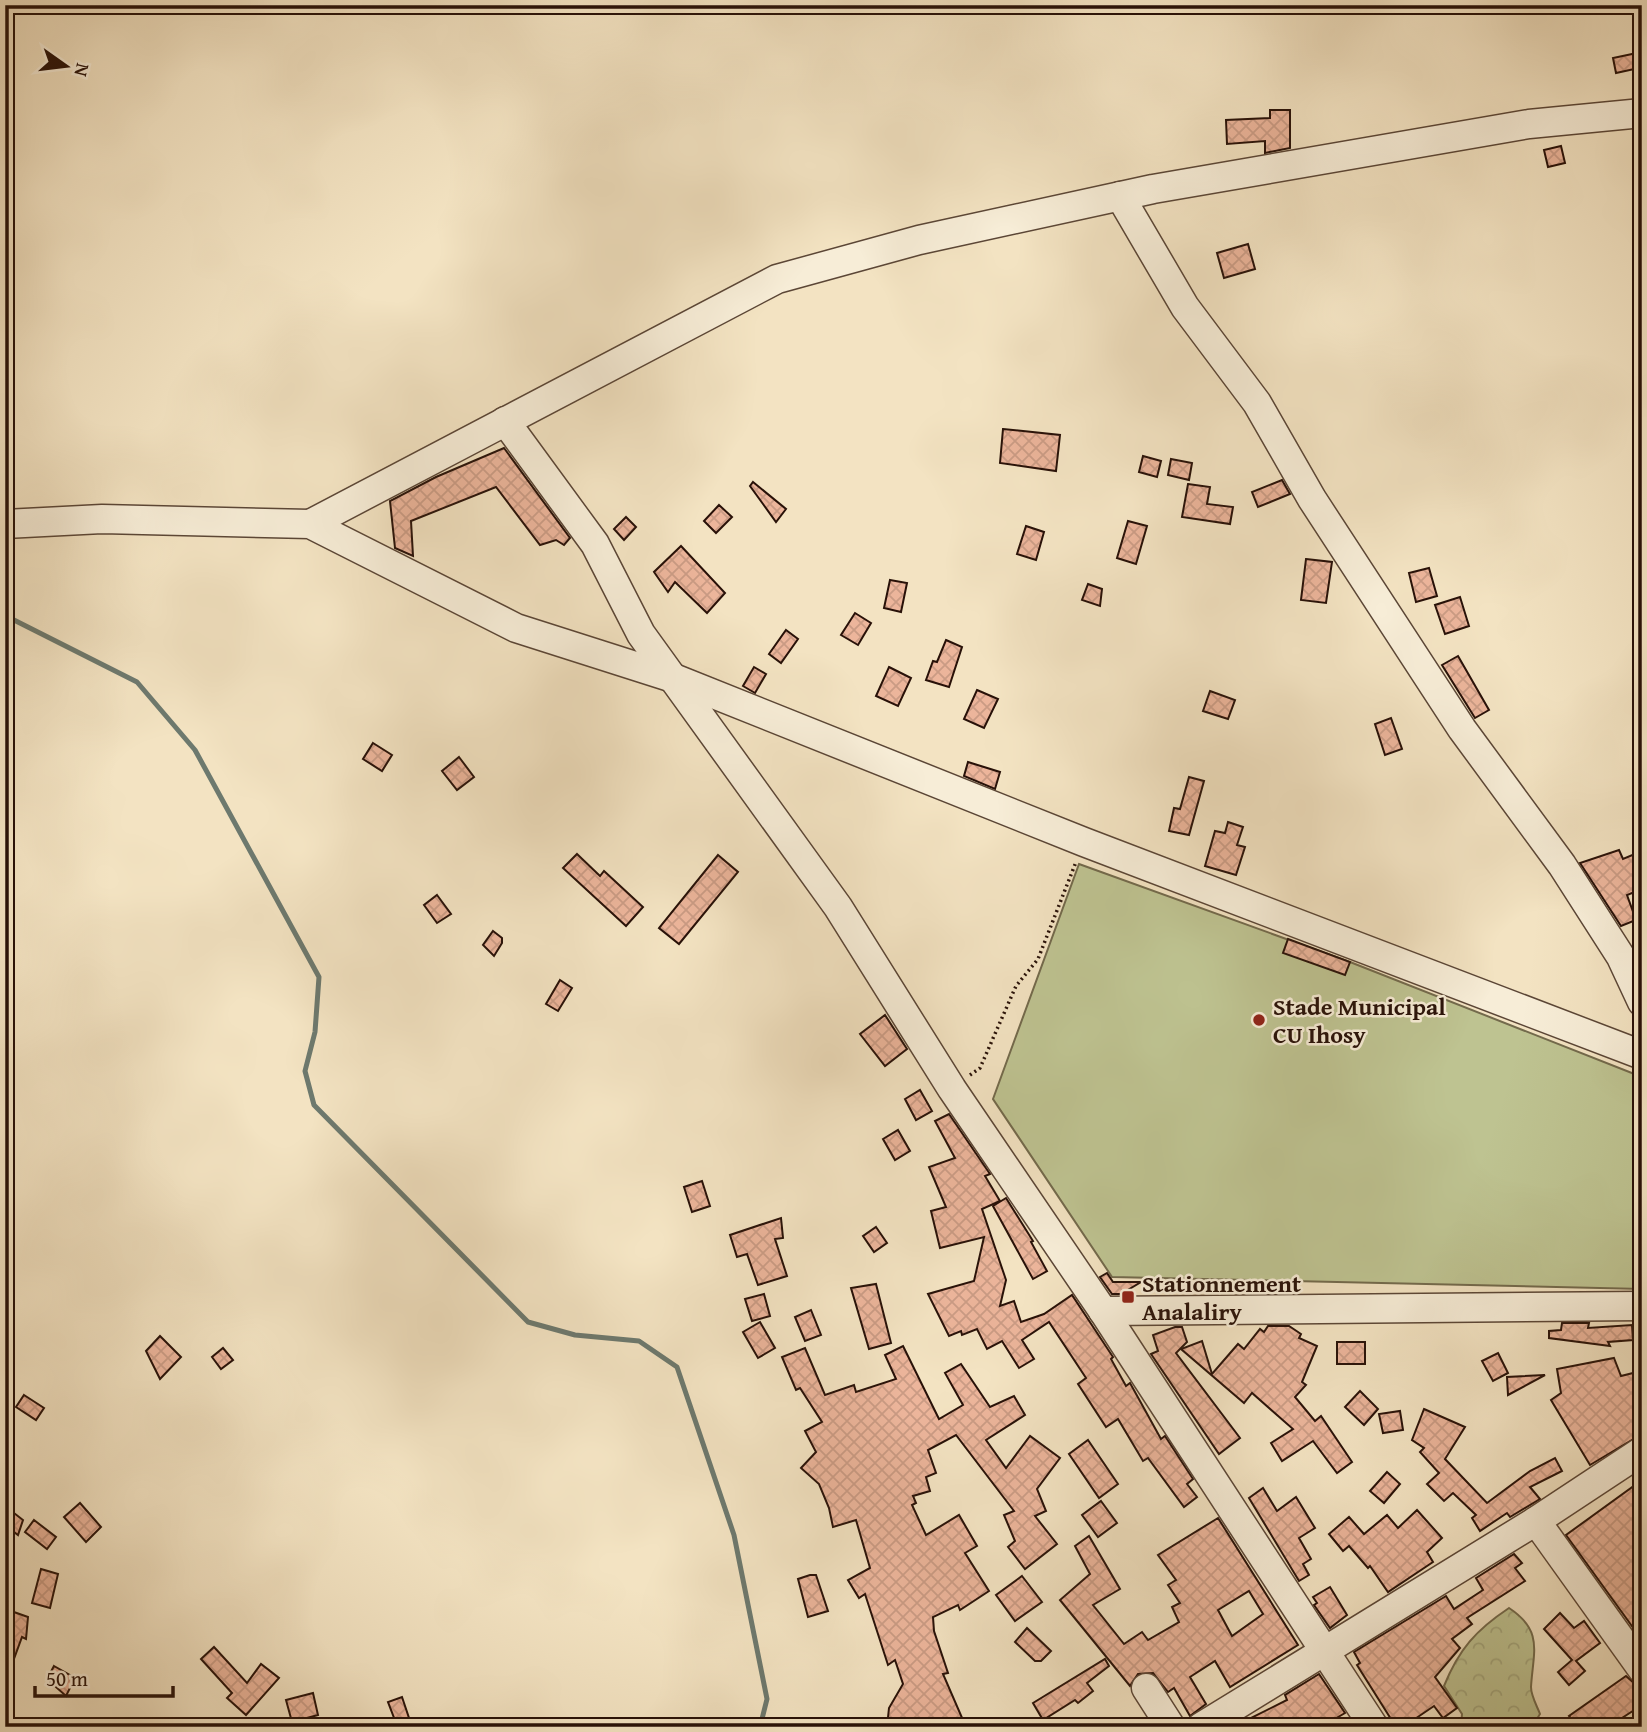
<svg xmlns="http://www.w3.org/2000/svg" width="1647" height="1732" font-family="'Gentium Book Plus',serif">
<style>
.green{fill:#bec391;stroke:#736a4c;stroke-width:2}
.forest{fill:url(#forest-crowns);stroke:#736a4c;stroke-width:2}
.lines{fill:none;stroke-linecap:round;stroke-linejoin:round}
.stream{stroke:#6d796e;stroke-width:5}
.building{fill:url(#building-cross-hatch);stroke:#281108;stroke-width:2;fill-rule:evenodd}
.minor-casing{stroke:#5b4636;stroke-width:31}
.path{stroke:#281108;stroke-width:3.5;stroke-dasharray:2 3.5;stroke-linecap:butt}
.minor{stroke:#f7edd7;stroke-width:28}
.poi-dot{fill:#8f2418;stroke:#f7edd7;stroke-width:2.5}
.labels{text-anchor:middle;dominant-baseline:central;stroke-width:5;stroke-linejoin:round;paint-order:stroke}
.poi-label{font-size:24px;font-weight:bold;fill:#281108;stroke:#f7edd7;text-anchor:start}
</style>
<defs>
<pattern id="forest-crowns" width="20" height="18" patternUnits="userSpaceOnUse" patternTransform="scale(1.75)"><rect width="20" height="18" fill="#bec391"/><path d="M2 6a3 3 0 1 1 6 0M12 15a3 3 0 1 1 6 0" fill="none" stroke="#a3a67c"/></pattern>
<pattern id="building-cross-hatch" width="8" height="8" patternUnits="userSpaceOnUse" patternTransform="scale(1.75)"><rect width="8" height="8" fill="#ecb59b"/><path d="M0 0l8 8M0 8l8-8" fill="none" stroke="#ca9b84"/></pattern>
</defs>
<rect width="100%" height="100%" fill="#f3e3c2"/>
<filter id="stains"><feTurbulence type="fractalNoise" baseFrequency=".00286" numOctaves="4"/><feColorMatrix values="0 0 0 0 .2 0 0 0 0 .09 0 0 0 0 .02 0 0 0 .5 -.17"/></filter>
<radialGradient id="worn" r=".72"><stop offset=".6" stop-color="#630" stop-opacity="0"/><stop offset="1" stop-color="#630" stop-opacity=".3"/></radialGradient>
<path class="green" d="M1079,864L1350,962L1642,1077V1289L1112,1277L993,1099Z"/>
<path class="forest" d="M1509,1608C1544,1631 1533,1652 1531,1687C1531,1696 1537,1706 1540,1714L1532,1727H1461L1462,1714L1444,1686C1459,1649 1476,1630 1509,1608Z"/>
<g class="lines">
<path class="stream" d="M6,616L137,682L195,750L319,977L315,1032L305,1071L314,1105L528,1322L575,1335L639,1341L677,1367L734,1535L767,1699L760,1727"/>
</g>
<g class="building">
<path d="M1637,53L1639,68L1616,73L1613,58Z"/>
<path d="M1270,110H1290V148L1265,153V141L1227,144L1226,120L1270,118Z"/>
<path d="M1561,146L1565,163L1548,167L1544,150Z"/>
<path d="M1248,244L1255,269L1224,278L1217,253Z"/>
<path d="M1003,429L1060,435L1056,471L1000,463Z"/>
<path d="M504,448L570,538L564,545L556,540L540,545L496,487L411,521L413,556L395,548L390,501L436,477Z"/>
<path d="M1143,456L1161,461L1157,477L1139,472Z"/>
<path d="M1171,459L1192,463L1189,480L1168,475Z"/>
<path d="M1282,480L1290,494L1258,507L1252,492Z"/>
<path d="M753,482L786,509L776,522L750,486Z"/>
<path d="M1188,484L1210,487L1207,504L1233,507L1230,524L1182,517Z"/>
<path d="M719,505L732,517L716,533L704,521Z"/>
<path d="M626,517L636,527L624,540L614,529Z"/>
<path d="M1128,521L1147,526L1136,564L1117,558Z"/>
<path d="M1026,526L1044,532L1036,560L1017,554Z"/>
<path d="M681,546L725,593L707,613L675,582L668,592L654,572Z"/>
<path d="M1306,559L1332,562L1326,603L1301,600Z"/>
<path d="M1429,568L1437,596L1416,602L1409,573Z"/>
<path d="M890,580L907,583L901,612L884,608Z"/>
<path d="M1088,584L1102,589L1100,606L1082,600Z"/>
<path d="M1460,597L1469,626L1445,634L1435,605Z"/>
<path d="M855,613L871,623L858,645L841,635Z"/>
<path d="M786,630L798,639L781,663L769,654Z"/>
<path d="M946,640L962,647L949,687L926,680L933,661L937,662Z"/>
<path d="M1458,656L1489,710L1475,718L1442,665Z"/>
<path d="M754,667L766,674L755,693L743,686Z"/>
<path d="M889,667L911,678L898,706L876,696Z"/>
<path d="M977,690L998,699L984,728L964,719Z"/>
<path d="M1210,691L1235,700L1228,719L1203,711Z"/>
<path d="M1391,718L1402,749L1385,755L1375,724Z"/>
<path d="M373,743L392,755L382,771L363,759Z"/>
<path d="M459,757L474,777L457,790L442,771Z"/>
<path d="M968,762L1000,772L995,789L964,776Z"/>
<path d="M1189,777L1204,781L1189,835L1169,831L1174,808L1180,809Z"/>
<path d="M1228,822L1243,827L1237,845L1245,847L1236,875L1205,866L1215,831L1225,833Z"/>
<path d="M1619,850L1623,859L1642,851V889L1627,895L1636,920L1621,926L1580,863Z"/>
<path d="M577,854L600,876L604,871L643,907L626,926L563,868Z"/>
<path d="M718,855L738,872L679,944L659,928Z"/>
<path d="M437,895L451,914L437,923L424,905Z"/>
<path d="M493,931L502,938V943L494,956L483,945Z"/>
<path d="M1288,939L1350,962L1345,975L1283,953Z"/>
<path d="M560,980L572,988L558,1011L546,1004Z"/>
<path d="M885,1015L907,1049L885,1066L860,1034Z"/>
<path d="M920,1090L932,1111L916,1120L905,1099Z"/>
<path d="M949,1114L990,1174L985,1176L1000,1201L982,1209L1006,1280L1000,1306L1014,1301L1021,1322L1044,1314L1072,1295L1113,1357L1111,1359L1126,1386L1130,1383L1161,1439L1165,1436L1193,1479L1187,1484L1197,1497L1184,1507L1148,1458L1143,1461L1118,1419L1106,1427L1078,1384L1086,1378L1049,1322L1022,1340L1034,1359L1019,1368L1002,1341L987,1349L977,1329L962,1335L961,1331L949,1336L928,1294L974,1281L984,1237L940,1248L931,1211L946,1207L929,1167L955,1158L935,1121Z"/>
<path d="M898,1130L910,1151L895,1160L883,1139Z"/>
<path d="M702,1181L710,1206L692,1212L684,1187Z"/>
<path d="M1006,1198L1033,1241L1031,1242L1047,1271L1033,1279L993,1206Z"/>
<path d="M781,1218L783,1238L775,1239L787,1276L758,1285L747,1254L737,1257L730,1235Z"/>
<path d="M876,1227L887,1243L874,1252L863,1236Z"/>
<path d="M1107,1273L1113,1282H1141L1121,1294H1112L1100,1277Z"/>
<path d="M876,1284L891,1343L869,1349L851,1288Z"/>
<path d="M764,1294L770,1316L752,1321L745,1299Z"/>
<path d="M811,1310L821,1335L805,1341L795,1317Z"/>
<path d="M760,1322L775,1348L758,1358L743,1332Z"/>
<path d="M1562,1323H1589L1588,1328L1632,1325L1633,1340L1608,1342L1610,1346L1549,1338V1331L1561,1330Z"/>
<path d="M1268,1326H1289L1301,1334L1299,1338L1317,1346L1302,1382L1306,1385L1295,1397L1315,1421L1321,1416L1352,1462L1337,1473L1313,1441L1282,1461L1271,1443L1293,1429L1252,1393L1244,1403L1181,1349L1202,1341L1212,1374L1238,1344L1244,1349L1260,1329L1264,1332Z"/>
<path d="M1175,1327H1182L1187,1342L1176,1353L1240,1438L1219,1454L1151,1354L1158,1351L1153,1335Z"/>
<path d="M160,1336L181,1357L160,1379L146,1351Z"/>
<rect x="1337" y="1342" width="28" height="22"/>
<path d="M903,1346L939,1419L963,1405L945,1373L961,1364L990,1407L1014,1396L1025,1415L986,1440L1006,1468L1030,1436L1060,1458L1037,1489L1046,1511L1035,1516L1057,1544L1025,1569L1008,1547L1015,1541L1004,1515L1014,1511L956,1435L928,1450L936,1473L926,1477L930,1491L913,1496L916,1503L912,1505L926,1535L959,1515L977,1546L965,1553L989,1591L960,1610L958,1605L933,1617L934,1631L948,1673L943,1674L966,1727H887L889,1708L903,1684L895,1660L888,1665L865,1594L859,1598L848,1580L870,1568L856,1520L833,1527L829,1508L819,1484L801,1468L816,1452L805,1431L822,1422L800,1388L796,1390L782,1357L805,1348L825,1395L854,1385L856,1392L896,1379L885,1355Z"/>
<path d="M223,1348L233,1360L221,1369L212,1357Z"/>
<path d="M1498,1353L1508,1373L1493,1381L1482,1361Z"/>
<path d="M1614,1358L1621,1376L1633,1373L1642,1407V1434L1590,1465L1551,1400L1561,1393L1557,1369Z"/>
<path d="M1545,1375L1508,1395L1507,1377Z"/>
<path d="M1360,1391L1378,1409L1364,1425L1345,1407Z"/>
<path d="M24,1395L44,1408L36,1420L16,1407Z"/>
<path d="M1424,1409L1465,1427L1445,1459L1487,1503L1530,1471L1555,1458L1562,1471L1530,1487L1540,1499L1510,1517L1507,1513L1480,1531L1472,1518L1476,1515L1453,1493L1444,1501L1427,1484L1439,1473L1420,1452L1424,1448L1412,1440Z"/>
<path d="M1400,1411L1403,1430L1383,1433L1379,1414Z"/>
<path d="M1088,1440L1118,1484L1099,1498L1069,1454Z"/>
<path d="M1387,1472L1400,1484L1384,1503L1370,1491Z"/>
<path d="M1642,1480V1640L1566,1535Z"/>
<path d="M1263,1488L1277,1511L1296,1497L1315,1528L1299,1538L1311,1559L1303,1564L1309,1575L1299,1581L1249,1498Z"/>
<path d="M1101,1501L1117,1523L1098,1537L1082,1515Z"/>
<path d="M80,1503L101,1527L86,1542L64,1517Z"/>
<path d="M5,1506L23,1520L18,1535L5,1525Z"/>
<path d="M1417,1510L1442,1538L1427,1552L1433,1562L1388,1592L1370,1566L1368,1568L1349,1546L1343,1551L1329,1534L1349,1517L1364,1534L1387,1515L1398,1528Z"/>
<path d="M1218,1518L1298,1645L1230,1687L1215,1661L1190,1677L1206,1704L1190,1716L1174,1688L1168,1692L1153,1673L1138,1674L1130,1686L1060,1600L1090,1574L1075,1546L1089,1536L1120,1589L1093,1605L1124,1644L1142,1632L1148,1640L1179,1622L1172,1607L1180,1603L1168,1585L1176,1580L1158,1555ZM1249,1591L1263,1614L1232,1636L1218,1610Z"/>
<path d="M34,1520L56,1537L47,1549L25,1532Z"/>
<path d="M1514,1554L1522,1563L1515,1568L1525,1581L1467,1618L1472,1624L1452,1639L1460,1648L1435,1677L1457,1708L1443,1718L1434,1706L1403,1727H1396L1357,1665L1360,1663L1354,1652L1446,1596L1454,1609L1483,1590L1476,1578Z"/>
<path d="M41,1569L58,1574L50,1608L32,1603Z"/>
<path d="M810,1575H816L828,1611L808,1617L798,1579Z"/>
<path d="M1022,1576L1042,1602L1015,1621L996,1595Z"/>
<path d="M1330,1587L1347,1615L1330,1628L1314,1605L1317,1603L1313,1597Z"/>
<path d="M11,1611L28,1617L26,1639L22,1637L7,1678L5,1628Z"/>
<path d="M1560,1613L1574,1628L1584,1621L1600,1643L1576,1661L1585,1671L1569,1685L1558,1672L1572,1660L1544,1629Z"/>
<path d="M1027,1628L1051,1651L1041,1661H1035L1015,1642Z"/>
<path d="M214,1647L247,1683L261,1664L279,1678L246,1715L227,1698L232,1693L201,1659Z"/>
<path d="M1105,1659L1109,1666L1087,1683L1093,1691L1078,1703L1075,1700L1043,1720L1033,1703Z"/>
<path d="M54,1666L75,1678L66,1696L47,1679Z"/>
<path d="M1319,1674L1345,1713L1321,1727H1303L1298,1718L1277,1727H1233L1287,1700L1285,1695Z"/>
<path d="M1626,1676L1635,1684L1642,1685V1705L1608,1727H1578L1569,1716Z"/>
<path d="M313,1693L318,1715L292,1722L286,1700Z"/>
<path d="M402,1697L409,1718L396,1723L388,1702Z"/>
</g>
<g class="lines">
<g class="minor-casing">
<g id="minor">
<path d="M1120,196L1185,307L1257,403L1312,499L1462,729L1562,865L1621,957L1642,1002"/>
<path d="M505,421L595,544L641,634L838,907L952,1089L1103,1311L1374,1727"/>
<path d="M5,524L102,519L310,524L516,628L676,679L1084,842L1642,1055"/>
<path d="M310,524L777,279L919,240L1153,189L1529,124L1642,113"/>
<path d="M1103,1311L1642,1306"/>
<path d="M1536,1521L1642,1669"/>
<path d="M1146,1688L1171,1727"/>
<path d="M1201,1727L1536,1521L1642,1451"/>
</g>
</g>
<path class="path" d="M970,1075L980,1068L1016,986L1038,959L1076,862"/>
<use href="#minor" class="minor"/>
</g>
<g class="poi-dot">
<circle cx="1259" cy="1020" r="7"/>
<rect x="1121" y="1290" width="14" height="14" rx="3.5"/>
</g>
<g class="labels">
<g class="poi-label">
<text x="1273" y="1006">Stade Municipal<tspan x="1273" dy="28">CU Ihosy</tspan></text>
<text x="1142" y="1283">Stationnement<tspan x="1142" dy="28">Analaliry</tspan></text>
</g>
</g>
<rect width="1647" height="1732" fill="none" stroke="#f3e3c2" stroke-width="28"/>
<rect x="7" y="7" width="1633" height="1718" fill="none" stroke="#281108" stroke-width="3.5"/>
<rect x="14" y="14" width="1619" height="1704" fill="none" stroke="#281108" stroke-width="2"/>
<g transform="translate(66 66) rotate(104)" stroke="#f7edd7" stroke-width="5" paint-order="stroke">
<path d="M0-5L12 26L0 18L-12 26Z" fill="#281108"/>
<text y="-10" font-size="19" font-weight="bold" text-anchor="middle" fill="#281108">N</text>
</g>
<path d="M35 1686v10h138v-10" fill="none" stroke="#281108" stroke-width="3.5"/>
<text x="46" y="1686" font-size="21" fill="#281108" stroke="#f7edd7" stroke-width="5" paint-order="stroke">50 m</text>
<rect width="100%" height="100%" filter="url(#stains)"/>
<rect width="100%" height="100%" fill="url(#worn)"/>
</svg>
